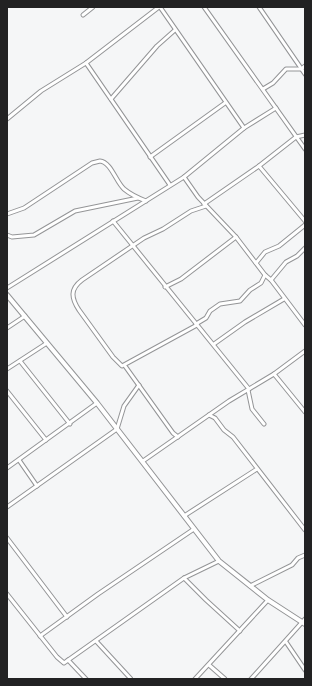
<svg xmlns="http://www.w3.org/2000/svg" width="312" height="686" font-family="'Fira Sans',sans-serif">
<style>
.lines{fill:none;stroke-linecap:round;stroke-linejoin:round}
.minor-casing{stroke:#949597;stroke-width:5}
.tertiary-casing{stroke:#949597;stroke-width:6}
.minor{stroke:#fff;stroke-width:3}
.tertiary{stroke:#fff;stroke-width:4}
</style>
<rect width="100%" height="100%" fill="#f5f6f7"/>
<g class="lines">
<g class="minor-casing">
<g id="minor">
<path d="M159,7L86,63L170,185"/>
<path d="M160,7L244,128"/>
<path d="M204,7L305,149"/>
<path d="M259,7L305,74"/>
<path d="M83,15L93,7"/>
<path d="M263,89L273,83L286,69H301L305,66"/>
<path d="M111,99L157,46L175,30"/>
<path d="M7,119L41,91L86,63"/>
<path d="M150,157L225,103"/>
<path d="M259,166L305,221"/>
<path d="M184,177L198,197L236,237L265,275L271,280L305,325"/>
<path d="M204,204L259,166L296,137L305,135"/>
<path d="M7,214L24,208L92,163L100,161C111,162 116,182 124,189C130,194 138,198 146,201"/>
<path d="M113,221L249,389"/>
<path d="M7,235L12,237L34,235L75,211L138,198"/>
<path d="M256,263L265,252L279,246L305,225"/>
<path d="M271,280L286,262L297,256L305,248"/>
<path d="M165,287L181,279L236,237"/>
<path d="M7,288L184,177L244,128L276,108"/>
<path d="M196,324L206,318L210,311L220,304L240,301L250,290L261,283L265,275"/>
<path d="M197,325L122,366L113,357L79,310C71,298 70,289 82,280L144,238L163,229L191,211L206,206"/>
<path d="M7,328L25,316"/>
<path d="M214,344L245,322L284,299"/>
<path d="M20,361L70,424"/>
<path d="M125,366L173,433L178,437"/>
<path d="M7,369L47,343"/>
<path d="M274,374L305,412"/>
<path d="M248,390L252,409L264,424"/>
<path d="M7,391L46,440"/>
<path d="M209,415L215,418L224,430L233,437L305,530"/>
<path d="M19,460L37,486"/>
<path d="M143,461L229,401L274,374L305,351"/>
<path d="M7,468L97,403"/>
<path d="M7,507L117,429L124,406L139,385"/>
<path d="M184,516L257,469"/>
<path d="M7,538L67,617"/>
<path d="M184,578L206,600L240,631"/>
<path d="M250,586L292,565L298,558L305,555"/>
<path d="M7,594L57,657L64,663L184,578L219,561"/>
<path d="M40,636L98,594L194,529"/>
<path d="M96,641L131,679"/>
<path d="M286,642L305,670"/>
<path d="M68,660L86,679"/>
<path d="M209,665L225,679"/>
<path d="M195,679L268,600"/>
<path d="M251,679L305,619"/>
</g>
</g>
<g class="tertiary-casing">
<path id="tertiary" d="M7,295L97,403L219,561L268,600L305,624"/>
</g>
<use href="#minor" class="minor"/>
<use href="#tertiary" class="tertiary"/>
</g>
<rect width="312" height="686" fill="none" stroke="#222223" stroke-width="16"/>
</svg>
